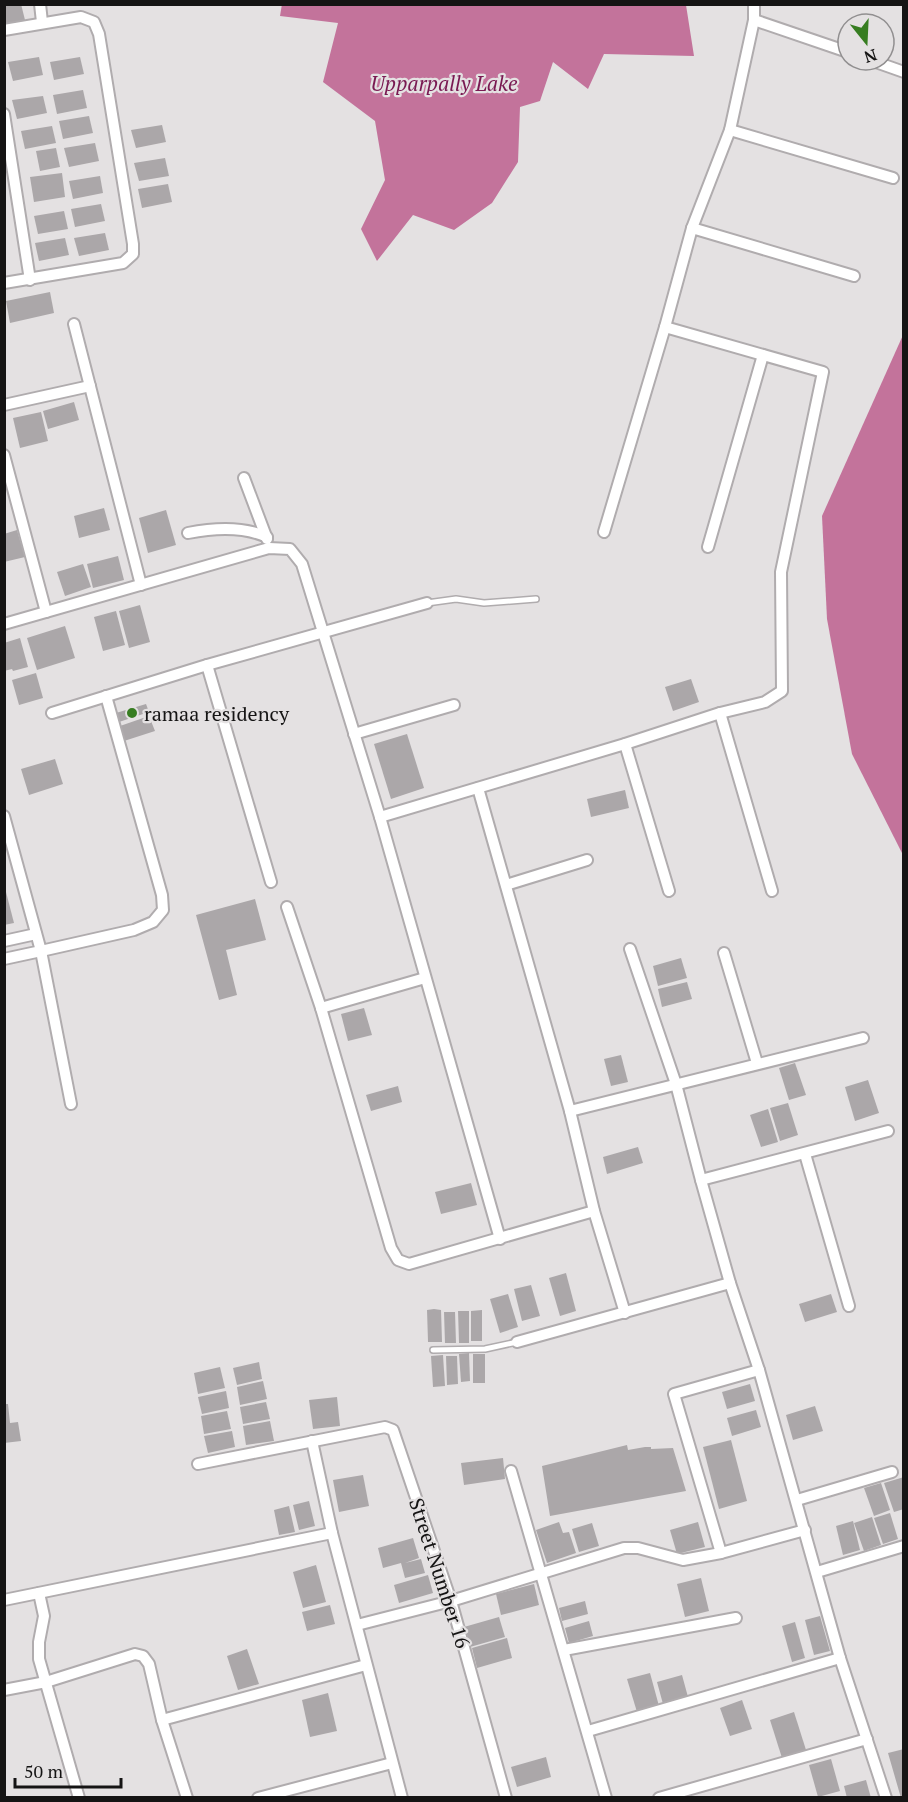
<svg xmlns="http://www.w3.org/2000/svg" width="908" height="1802" font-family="'PT Serif',serif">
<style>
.water{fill:#c3739b}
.building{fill:#aba7a9}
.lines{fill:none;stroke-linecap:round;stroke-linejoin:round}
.lane-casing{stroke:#b0acae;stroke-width:8}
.street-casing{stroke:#b0acae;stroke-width:14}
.lane{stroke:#fff;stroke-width:5}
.street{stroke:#fff;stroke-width:10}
.poi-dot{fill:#377d21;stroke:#e4e1e2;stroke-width:2}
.labels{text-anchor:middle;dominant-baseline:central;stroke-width:4.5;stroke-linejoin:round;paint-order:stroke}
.poi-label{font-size:20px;fill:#151414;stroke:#e4e1e2;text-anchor:start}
.street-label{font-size:20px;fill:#151414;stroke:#e4e1e2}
.water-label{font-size:21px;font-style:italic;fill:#791952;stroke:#e4e1e2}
</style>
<rect width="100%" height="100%" fill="#e4e1e2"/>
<g class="water">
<path d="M282,4L686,5L694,56L604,54L588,89L553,62L540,101L520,107L518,162L492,203L454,230L413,215L377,261L361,229L385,180L375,121L323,82L338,23L280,16Z"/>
<path d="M903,335V855L852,754L827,619L822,516Z"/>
</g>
<g class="building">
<path d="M21,4L25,20L4,24V5Z"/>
<path d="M39,57L43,75L13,81L8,62Z"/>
<path d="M80,57L84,74L54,80L50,62Z"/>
<path d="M83,90L87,108L57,114L53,95Z"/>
<path d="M43,96L47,113L17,119L12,100Z"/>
<path d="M89,116L93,133L63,139L59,121Z"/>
<path d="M162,125L166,142L136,148L131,130Z"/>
<path d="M52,126L56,143L25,149L21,131Z"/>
<path d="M95,143L99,161L69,167L64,148Z"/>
<path d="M56,148L60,167L40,171L36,151Z"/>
<path d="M165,158L169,176L139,181L134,163Z"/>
<path d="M62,173L65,197L34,202L30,177Z"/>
<path d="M100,176L103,193L73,199L69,181Z"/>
<path d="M168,184L172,202L142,208L138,189Z"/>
<path d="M101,204L105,221L75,227L71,209Z"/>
<path d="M64,211L68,229L38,234L34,216Z"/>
<path d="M105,233L109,250L79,256L74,238Z"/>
<path d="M65,238L69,255L39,261L35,243Z"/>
<path d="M50,292L54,313L10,323L6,301Z"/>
<path d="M74,402L79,420L48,429L43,411Z"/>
<path d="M41,412L48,441L20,448L13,418Z"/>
<path d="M104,508L110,530L79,538L74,516Z"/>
<path d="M166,510L176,545L148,553L139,518Z"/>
<path d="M17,530L25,557L4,562V534Z"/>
<path d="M118,556L124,580L93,588L87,564Z"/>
<path d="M83,564L91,587L65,596L57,572Z"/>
<path d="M140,605L150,642L129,648L119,611Z"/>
<path d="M116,611L125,645L103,651L94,617Z"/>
<path d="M65,626L75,658L37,670L27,638Z"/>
<path d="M20,638L28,667L13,671L12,669L4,671V643Z"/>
<path d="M36,673L43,698L19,705L12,680Z"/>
<path d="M691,679L699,702L673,711L665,687Z"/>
<path d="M146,704L149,712L119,722L116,713Z"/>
<path d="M149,716L155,731L124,741L120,726Z"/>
<path d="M407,734L424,788L391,799L374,744Z"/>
<path d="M55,759L63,784L29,795L21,769Z"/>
<path d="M625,790L629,808L591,817L587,799Z"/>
<path d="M4,892H6L14,923L4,925Z"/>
<path d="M255,899L266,940L226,950L237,995L219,1000L196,915Z"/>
<path d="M681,958L687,978L658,986L653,966Z"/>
<path d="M687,982L692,999L662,1007L658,989Z"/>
<path d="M364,1008L372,1035L348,1041L341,1014Z"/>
<path d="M621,1055L628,1082L611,1086L604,1059Z"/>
<path d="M795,1063L806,1095L789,1100L779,1068Z"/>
<path d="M868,1080L879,1113L855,1121L845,1087Z"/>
<path d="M398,1086L402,1102L371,1111L366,1095Z"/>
<path d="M788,1103L798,1135L780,1141L770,1108Z"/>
<path d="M768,1109L778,1142L761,1147L750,1115Z"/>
<path d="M638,1147L643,1163L607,1174L603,1157Z"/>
<path d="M471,1183L477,1205L441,1214L435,1192Z"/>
<path d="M566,1273L576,1311L560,1316L549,1278Z"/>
<path d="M531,1285L540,1316L522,1321L514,1289Z"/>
<path d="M508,1294L518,1327L500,1333L490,1299Z"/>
<path d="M831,1294L837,1312L805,1322L799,1304Z"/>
<path d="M434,1309L441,1310L442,1342H428L427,1310Z"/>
<path d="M482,1310V1341H471V1311Z"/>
<path d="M458,1311H469V1343H459Z"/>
<path d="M444,1312H455L456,1343H445Z"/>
<path d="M469,1353L470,1381L461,1382L459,1354Z"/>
<rect x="473" y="1354" width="12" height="29"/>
<path d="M443,1355L445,1386L433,1387L431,1356Z"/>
<path d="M446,1356H457L458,1384L447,1385Z"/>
<path d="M259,1362L262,1379L237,1385L233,1368Z"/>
<path d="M220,1367L225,1388L198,1394L194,1373Z"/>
<path d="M263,1381L267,1399L240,1405L237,1387Z"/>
<path d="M750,1384L755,1401L727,1409L722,1392Z"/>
<path d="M226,1391L229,1408L202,1414L198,1397Z"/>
<path d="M337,1397L340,1426L313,1429L309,1400Z"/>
<path d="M266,1402L270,1419L243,1424L240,1407Z"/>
<path d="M4,1404H8L10,1423L18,1422L21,1441L4,1443Z"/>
<path d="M815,1406L823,1431L793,1440L786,1415Z"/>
<path d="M756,1410L761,1427L732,1436L727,1418Z"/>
<path d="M227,1411L231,1429L204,1434L201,1416Z"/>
<path d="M270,1421L274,1441L246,1445L243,1426Z"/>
<path d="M232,1431L235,1447L208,1453L204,1436Z"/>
<path d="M731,1440L747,1501L719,1509L703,1447Z"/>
<path d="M627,1445L628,1450L645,1447H651V1449L673,1448L686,1491L550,1516L542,1466Z"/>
<path d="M503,1458L505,1479L464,1485L461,1463Z"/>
<path d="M363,1475L369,1506L339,1512L333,1480Z"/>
<path d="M904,1477V1509L894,1512L884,1483Z"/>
<path d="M881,1483L890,1510L874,1516L864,1488Z"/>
<path d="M309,1501L315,1526L299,1530L293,1505Z"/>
<path d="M289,1506L295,1532L279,1535L274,1510Z"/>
<path d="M890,1513L898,1539L883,1544L874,1518Z"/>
<path d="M872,1517L881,1545L864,1551L854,1523Z"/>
<path d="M853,1521L860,1550L843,1555L836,1526Z"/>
<path d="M559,1522L563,1533L569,1532L576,1553L547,1563L536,1530Z"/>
<path d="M698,1522L705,1547L677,1554L670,1530Z"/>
<path d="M592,1523L599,1546L579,1552L572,1529Z"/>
<path d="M413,1538L419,1558L405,1563L421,1559L425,1573L405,1578L401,1563L383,1568L378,1548Z"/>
<path d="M316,1565L326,1602L303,1608L293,1572Z"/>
<path d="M428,1575L433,1593L399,1603L394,1585Z"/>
<path d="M701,1578L709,1611L685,1617L677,1584Z"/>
<path d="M534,1584L539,1605L501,1615L496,1594Z"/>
<path d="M585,1601L588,1614L562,1621L559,1608Z"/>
<path d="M330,1605L335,1624L307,1631L302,1612Z"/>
<path d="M820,1616L830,1651L814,1655L805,1620Z"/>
<path d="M499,1617L505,1637L470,1647L464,1627Z"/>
<path d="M589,1621L593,1636L569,1643L565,1628Z"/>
<path d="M795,1622L805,1658L792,1662L782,1626Z"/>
<path d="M507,1638L512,1658L477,1668L472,1648Z"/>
<path d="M247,1649L259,1684L238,1690L227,1656Z"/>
<path d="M650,1673L659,1706L637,1712L627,1679Z"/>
<path d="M682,1675L688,1697L663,1704L657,1682Z"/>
<path d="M328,1693L337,1731L310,1737L302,1700Z"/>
<path d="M742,1700L752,1729L730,1736L720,1708Z"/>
<path d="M794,1712L806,1750L782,1758L770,1720Z"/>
<path d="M904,1749V1757L902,1758L904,1764V1798H901L888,1753Z"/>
<path d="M546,1757L551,1777L517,1787L511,1767Z"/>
<path d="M831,1759L840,1791L818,1797L809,1765Z"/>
<path d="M866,1780L871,1798H847L844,1786Z"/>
</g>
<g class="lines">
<g class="lane-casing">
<g id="lane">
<path d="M427,603L456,599L484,603L536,599"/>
<path d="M433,1350L485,1349L517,1342"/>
</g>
</g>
<g class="street-casing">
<g id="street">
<path d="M40,4L42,22"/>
<path d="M754,20L848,52"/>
<path d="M4,30L81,17L94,22L99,34L133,244V254L123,263L4,283"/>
<path d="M870,60L904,72"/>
<path d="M4,114L30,280"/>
<path d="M730,130L893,178"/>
<path d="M692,228L854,276"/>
<path d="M74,324L141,585"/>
<path d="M4,405L90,386"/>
<path d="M4,455L46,612"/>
<path d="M244,478L267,539"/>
<path d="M604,532L665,327L692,228L730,130L754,20V4"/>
<path d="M188,533C213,528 243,526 267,537"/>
<path d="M708,547L763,355"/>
<path d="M4,624L269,548L290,549L302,564L380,817L500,1239"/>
<path d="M207,665L271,882"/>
<path d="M52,713L207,665L427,603"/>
<path d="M720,713L772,891"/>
<path d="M354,734L454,705"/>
<path d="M625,744L669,891"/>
<path d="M478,788L570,1111L594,1211L625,1313"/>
<path d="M4,816L41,951L4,959"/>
<path d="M380,817L625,744L720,713L765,702L782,691L781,572L823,372L665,327"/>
<path d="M506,885L587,860"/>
<path d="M287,907L321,1008L391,1248L398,1260L409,1264L594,1211"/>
<path d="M4,941L36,934"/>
<path d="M630,949L676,1084L701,1180L730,1283L759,1370L840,1658L886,1798"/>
<path d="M724,953L757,1063"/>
<path d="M321,1008L425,978"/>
<path d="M71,1104L41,951L134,930L153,922L163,910L162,895L106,696"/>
<path d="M570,1111L863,1038"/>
<path d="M805,1154L849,1306"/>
<path d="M701,1180L888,1131"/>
<path d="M517,1342L730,1283"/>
<path d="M312,1441L332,1533L402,1798"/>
<path d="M198,1464L385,1427L393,1430L451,1601L506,1798"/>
<path d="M511,1471L606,1798"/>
<path d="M797,1500L892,1472"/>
<path d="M721,1553L674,1394L759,1370"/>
<path d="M817,1572L904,1546"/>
<path d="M39,1593L44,1616L39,1642V1659L79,1798"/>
<path d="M4,1600L332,1533"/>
<path d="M357,1625L451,1601L624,1548H638L683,1560L721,1553L805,1530"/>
<path d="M564,1650L736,1618"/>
<path d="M4,1690L46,1682L135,1654L143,1656L149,1664L162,1720L187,1798"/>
<path d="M162,1720L366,1665"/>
<path d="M588,1731L840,1658"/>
<path d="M258,1798L392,1763"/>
<path d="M659,1798L867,1739"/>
</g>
</g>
<use href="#lane" class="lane"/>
<use href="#street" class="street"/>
</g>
<circle class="poi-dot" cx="132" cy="713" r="6"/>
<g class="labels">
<g class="poi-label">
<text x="144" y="713">ramaa residency</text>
</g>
<g class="street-label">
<text transform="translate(440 1573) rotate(72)">Street Number 16</text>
</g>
<g class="water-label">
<text x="444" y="83">Upparpally Lake</text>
</g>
</g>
<rect width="908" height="1802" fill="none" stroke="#151414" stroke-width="12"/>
<g transform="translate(866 42) rotate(162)"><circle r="28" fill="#e4e1e2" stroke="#918f90" stroke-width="1.5"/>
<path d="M0-4.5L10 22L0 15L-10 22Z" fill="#377d21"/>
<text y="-9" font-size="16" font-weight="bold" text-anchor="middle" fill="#151414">N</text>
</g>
<path d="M15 1778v9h106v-9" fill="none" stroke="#151414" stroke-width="3"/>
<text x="24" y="1778" font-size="18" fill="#151414" stroke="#e4e1e2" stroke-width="4.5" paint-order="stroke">50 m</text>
</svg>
